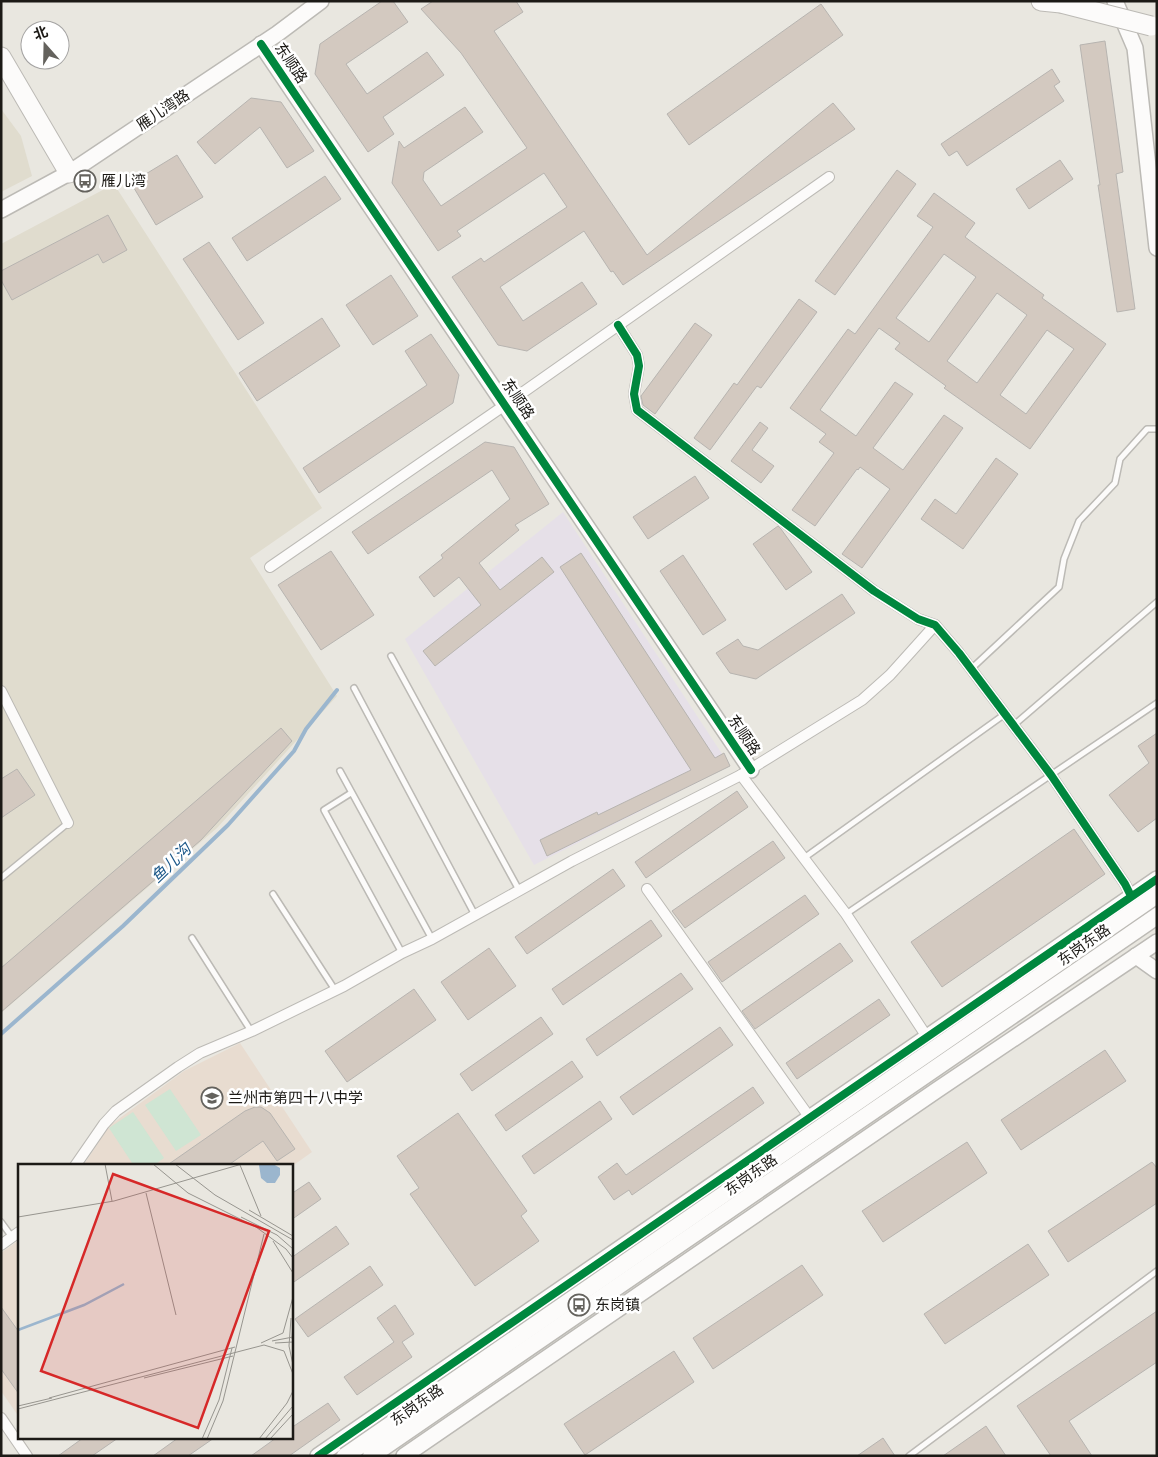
<svg xmlns="http://www.w3.org/2000/svg" width="1158" height="1457" font-family="Raleway,'Noto Sans SC',sans-serif">
<style>
.commercial{fill:#e6e0e8}
.built{fill:#e0dcce}
.education{fill:#e8dcd0}
.green{fill:#cfe5d3}
.lines{fill:none;stroke-linecap:round;stroke-linejoin:round}
.stream{stroke:#9bb6ce;stroke-width:4}
.building{fill:#d3c9c0;stroke:#b7b4b0;fill-rule:evenodd}
.lane-casing{stroke:#bcbab5;stroke-width:8}
.street-casing{stroke:#bcbab5;stroke-width:12}
.secondary-casing{stroke:#bcbab5;stroke-width:18}
.highway-casing{stroke:#bcbab5;stroke-width:21}
.lane{stroke:#fcfbfa;stroke-width:5}
.street{stroke:#fcfbfa;stroke-width:10}
.secondary{stroke:#fcfbfa;stroke-width:15}
.highway{stroke:#fcfbfa;stroke-width:19}
.primary-bridge-casing{stroke:#bcbab5;stroke-width:19;stroke-linecap:butt}
.highway-bridge-casing{stroke:#bcbab5;stroke-width:21;stroke-linecap:butt}
.primary-bridge{stroke:#fcfbfa;stroke-width:16}
.highway-bridge{stroke:#fcfbfa;stroke-width:19}
.cycleway-casing{stroke:#fff;stroke-width:11}
.cycleway{stroke:#00873e;stroke-width:8}
.labels{text-anchor:middle;dominant-baseline:central;stroke-width:5;stroke-linejoin:round;paint-order:stroke}
.street-label{font-size:15px;fill:#1c1a16;stroke:#fff}
.poi-label{font-size:15px;fill:#1c1a16;stroke:#fff;text-anchor:start}
.water-label{font-size:16px;font-style:italic;fill:#1b5788;stroke:#fff}
.inset-river{fill:none;stroke:#9bb6ce;stroke-width:2.5}
.inset-road{fill:none;stroke:#97958f;stroke-width:1}
.view{fill:#d62828;fill-opacity:0.15;stroke:#d62828;stroke-width:2.5}
.inset-edge{fill:none;stroke:#1c1a16;stroke-width:2.5}
</style>
<rect width="100%" height="100%" fill="#e9e7e0"/>
<path class="commercial" d="M563,512L730,766L534,865L405,639Z"/>
<g class="built">
<path d="M1,109L21,136L32,176L1,192Z"/>
<path d="M114,184L322,508L250,558L337,696L217,828L1,1013V244Z"/>
</g>
<g class="education">
<path d="M240,1043L312,1152L291,1167L83,1166L109,1126L184,1071Z"/>
<path d="M19,1240V1417L1,1391V1253Z"/>
</g>
<g class="green">
<path d="M170,1089L201,1135L176,1151L145,1105Z"/>
<path d="M133,1112L164,1158L153,1166H134L109,1128Z"/>
</g>
<g class="lines">
<path class="stream" d="M1,1034L123,926L228,825L294,751L306,729L337,690"/>
</g>
<g class="building">
<path d="M382,1H393L408,22L346,64L367,94L427,52L444,75L383,117L394,134L368,152L315,74L320,44Z"/>
<path d="M433,1H516L523,12L494,31L647,255L833,103L855,129L623,285L613,271L611,272L584,231L500,287L523,321L582,282L597,304L527,351L498,345L452,277L481,258L484,262L567,207L544,173L457,231L461,236L438,251L392,183L399,141L404,148L465,107L483,132L424,172L423,180L441,206L527,148L461,53L421,9Z"/>
<path d="M821,4L843,35L689,145L667,114Z"/>
<path d="M1105,41L1123,172L1116,174L1135,309L1117,312L1098,185H1100L1080,45Z"/>
<path d="M1052,69L1060,82L1054,86L1064,101L967,166L957,151L949,156L941,144Z"/>
<path d="M251,98L281,102L314,151L287,168L260,127L215,164L197,142Z"/>
<path d="M177,155L203,197L156,225L131,183Z"/>
<path d="M1060,160L1073,179L1029,209L1016,189Z"/>
<path d="M897,170L916,184L835,295L815,281Z"/>
<path d="M325,176L341,199L247,261L232,238Z"/>
<path d="M934,193L975,223L965,237L1044,295L1042,298L1106,344L1030,449L944,388L946,386L895,349L900,343L879,328L820,410L856,436L895,382L913,394L873,448L903,470L944,415L963,428L862,568L842,554L890,489L860,467L858,470L857,469L815,526L792,510L834,453L819,442L826,434L790,408L848,329L855,334L933,227L917,216ZM944,254L976,277L929,342L896,318ZM997,293L1027,315L977,383L947,361ZM1047,330L1074,349L1026,414L1000,395Z"/>
<path d="M108,215L127,250L103,263L98,254L12,300L1,280V271Z"/>
<path d="M209,242L264,323L238,340L183,259Z"/>
<path d="M391,275L418,316L373,345L346,305Z"/>
<path d="M799,299L817,312L761,388L757,386L710,450L694,438L734,383L737,385Z"/>
<path d="M322,318L340,346L257,401L239,373Z"/>
<path d="M695,323L712,335L655,414L643,405L641,396Z"/>
<path d="M431,334L459,375L453,403L319,493L303,468L427,385L405,351Z"/>
<path d="M760,422L768,428L752,450L774,466L761,483L731,461Z"/>
<path d="M485,442L514,447L549,504L515,525L519,530L479,563L500,590L542,557L554,572L435,666L423,651L481,605L459,577L434,597L419,577L443,558L441,555L510,499L492,470L368,554L352,532Z"/>
<path d="M996,458L1018,474L963,549L921,519L935,499L956,514Z"/>
<path d="M695,476L709,498L648,539L633,517Z"/>
<path d="M778,526L781,529L812,572L786,590L753,544Z"/>
<path d="M331,551L374,615L321,650L278,585Z"/>
<path d="M581,553L715,758L724,753L730,766L547,856L540,840L597,812L598,815L691,770L560,567Z"/>
<path d="M683,555L726,620L703,635L660,571Z"/>
<path d="M842,594L855,613L756,679L730,673L716,653L738,639L743,646L758,650Z"/>
<path d="M281,728L292,741L201,840L1,1012V968Z"/>
<path d="M1157,733V818L1138,832L1109,795L1149,763L1138,746Z"/>
<path d="M17,769L35,795L1,818V779Z"/>
<path d="M737,791L748,807L646,878L635,862Z"/>
<path d="M1074,829L1105,874L942,987L911,942Z"/>
<path d="M773,841L785,858L685,928L672,911Z"/>
<path d="M613,869L625,886L527,954L515,937Z"/>
<path d="M805,895L819,914L722,982L708,962Z"/>
<path d="M651,920L662,936L563,1005L552,989Z"/>
<path d="M840,943L853,961L755,1029L742,1011Z"/>
<path d="M489,948L516,986L468,1020L441,982Z"/>
<path d="M681,973L693,989L597,1056L586,1039Z"/>
<path d="M414,989L436,1020L347,1082L325,1051Z"/>
<path d="M879,999L890,1015L797,1079L786,1063Z"/>
<path d="M541,1017L553,1034L472,1091L460,1074Z"/>
<path d="M720,1027L733,1045L633,1115L620,1097Z"/>
<path d="M1105,1050L1126,1081L1021,1150L1001,1120Z"/>
<path d="M572,1061L583,1077L506,1131L495,1115Z"/>
<path d="M753,1087L764,1103L632,1195L629,1190L614,1200L598,1177L617,1163L626,1175Z"/>
<path d="M600,1101L612,1119L534,1174L522,1156Z"/>
<path d="M255,1107H261L270,1113L295,1149L277,1161L263,1141L227,1166H166L245,1111Z"/>
<path d="M458,1113L527,1211L521,1216L539,1241L475,1286L410,1194L419,1188L397,1156Z"/>
<path d="M967,1142L987,1173L883,1242L862,1211Z"/>
<path d="M1152,1162L1157,1168V1203L1068,1262L1048,1231Z"/>
<path d="M309,1182L321,1199L291,1220V1194Z"/>
<path d="M336,1226L349,1244L291,1284V1258Z"/>
<path d="M1028,1244L1049,1275L945,1344L924,1314Z"/>
<path d="M802,1265L823,1295L713,1369L693,1338Z"/>
<path d="M370,1266L383,1285L308,1337L295,1319Z"/>
<path d="M395,1305L414,1334L402,1342L412,1357L357,1395L344,1377L394,1342L377,1318Z"/>
<path d="M1,1307L19,1332V1394L1,1369Z"/>
<path d="M1157,1311V1362L1069,1421L1092,1456H1051L1017,1406Z"/>
<path d="M674,1351L694,1382L585,1455L564,1424Z"/>
<path d="M328,1403L340,1420L289,1456H251L276,1438H291V1428Z"/>
<path d="M986,1426L1006,1456H943Z"/>
<path d="M83,1438H118L92,1456H58Z"/>
<path d="M178,1438H214L188,1456H153Z"/>
<path d="M883,1438L895,1456H857Z"/>
</g>
<g class="lines">
<g class="lane-casing">
<g id="lane">
<path d="M391,656L519,890"/>
<path d="M971,669L1059,587L1064,559L1079,521L1115,483L1120,459L1147,429H1157"/>
<path d="M354,688L475,915"/>
<path d="M1014,725L1157,602"/>
<path d="M340,771L432,939"/>
<path d="M351,793L324,810L402,953"/>
<path d="M804,858L1005,714"/>
<path d="M1,878L68,823"/>
<path d="M273,894L335,990"/>
<path d="M846,914L1157,703"/>
<path d="M192,938L251,1031"/>
<path d="M1,1222L12,1237"/>
<path d="M909,1456L1157,1271"/>
</g>
</g>
<g class="street-casing">
<g id="street">
<path d="M618,325L637,355L639,366L634,394L637,410L874,591L918,619L935,625L959,653L1051,775L1125,884L1131,896"/>
<path d="M270,567L505,405L829,177"/>
<path d="M1,691L68,823"/>
<path d="M647,889L810,1118"/>
<path d="M927,1037L846,914L741,775L862,700L890,675L935,625"/>
<path d="M75,1166L104,1124L116,1111L178,1067L200,1053L252,1031L344,986L402,953L432,939L572,861L741,775"/>
<path d="M1,1245L19,1232"/>
<path d="M1,1418L27,1456"/>
</g>
</g>
<g class="secondary-casing">
<g id="secondary">
<path d="M1115,1L1135,48L1157,248"/>
<path d="M261,44L751,770"/>
<path d="M1,210L69,173L277,34L321,1"/>
<path d="M1136,956L1157,971"/>
<path d="M318,1456L1157,879"/>
<path d="M404,1456L937,1090L1157,942"/>
</g>
</g>
<g class="highway-casing">
<g id="highway">
<path d="M1041,1L1061,3"/>
<path d="M1,57L69,173"/>
</g>
</g>
<use href="#lane" class="lane"/>
<use href="#street" class="street"/>
<use href="#secondary" class="secondary"/>
<use href="#highway" class="highway"/>
<g class="primary-bridge-casing">
<g id="primary-bridge">
<path d="M345,1456L1157,895"/>
<path d="M371,1456L1157,916"/>
</g>
</g>
<g class="highway-bridge-casing">
<path id="highway-bridge" d="M1061,3L1151,26"/>
</g>
<use href="#primary-bridge" class="primary-bridge"/>
<use href="#highway-bridge" class="highway-bridge"/>
<g class="cycleway-casing">
<g id="cycleway">
<path d="M261,44L751,770"/>
<path d="M618,325L637,355L639,366L634,394L637,410L874,591L918,619L935,625L959,653L1051,775L1125,884L1131,896"/>
<path d="M318,1456L1157,879"/>
</g>
</g>
<use href="#cycleway" class="cycleway"/>
</g>
<defs>
<g id="bus-ring" transform="scale(1.125)"><circle r="9.5" fill="#fff" stroke="#64625d" stroke-width="1.5"/><path d="M-5-6H5V4H4V6H2V4H-2V6H-4V4H-5ZM-3.5-4V0h7V-4ZM-3.5 1.2v1.5H-2V1.2ZM2 1.2v1.5H3.5V1.2Z" fill="#64625d"/></g>
<g id="school-ring" transform="scale(1.125)"><circle r="9.5" fill="#fff" stroke="#64625d" stroke-width="1.5"/><path d="M0-5L7-2L0 1L-7-2ZM-4 1L0 2.5L4 1V4Q0 6-4 4Z" fill="#64625d"/></g>
</defs>
<g fill-rule="evenodd">
<use href="#bus-ring" x="85" y="181"/>
<use href="#school-ring" x="212" y="1098"/>
<use href="#bus-ring" x="579" y="1305"/>
</g>
<g class="labels">
<g class="street-label">
<text transform="translate(291 63) rotate(56)">东顺路</text>
<text transform="translate(163 110) rotate(-34)">雁儿湾路</text>
<text transform="translate(518 399) rotate(56)">东顺路</text>
<text transform="translate(744 735) rotate(56)">东顺路</text>
<text transform="translate(1084 945) rotate(-35)">东岗东路</text>
<text transform="translate(751 1175) rotate(-35)">东岗东路</text>
<text transform="translate(417 1405) rotate(-35)">东岗东路</text>
</g>
<g class="poi-label">
<text x="101" y="181">雁儿湾</text>
<text x="228" y="1098">兰州市第四十八中学</text>
<text x="595" y="1305">东岗镇</text>
</g>
<g class="water-label">
<text transform="translate(171 863) rotate(-44)">鱼儿沟</text>
</g>
</g>
<g transform="translate(18 1164)">
<rect width="275" height="275" fill="#e9e7e0"/>
<path d="M255,0L262,4V11L257,19H249L243,14L241,1Z" fill="#9bb6ce"/>
<path class="inset-river" d="M0,166L66,141L106,120"/>
<path class="inset-road" d="M87,0L94,37M135,0L170,29L238,63L268,85L275,94M157,0L197,31L275,76M222,1L243,52M128,29L158,151M231,46L275,72M0,53L96,37L224,0M223,53L259,71L275,85M255,77L275,109M273,154L271,182L275,201M274,175L275,159M254,177L275,173M243,179L265,169L275,133M257,179L275,178M246,181L266,187L275,210M126,214L215,192M31,234L217,183M0,242L34,234M0,245L246,181M184,275L201,236L214,184M189,275L205,237L246,70M241,275L269,239L275,227M247,275L275,242M252,275L275,250"/>
<path class="view" d="M95,10L251,67L180,264L23,207Z"/>
<rect width="275" height="275" class="inset-edge"/>
</g>
<rect width="1158" height="1457" fill="none" stroke="#1c1a16" stroke-width="5"/>
<g transform="translate(45 45) rotate(340)"><circle r="24" fill="#ffffff" stroke="#a4a3a2"/>
<path d="M0-4L9 19L0 12L-9 19Z" fill="#64625d"/>
<text y="-8" font-size="14" font-weight="bold" text-anchor="middle" fill="#1c1a16">北</text>
</g>
</svg>
